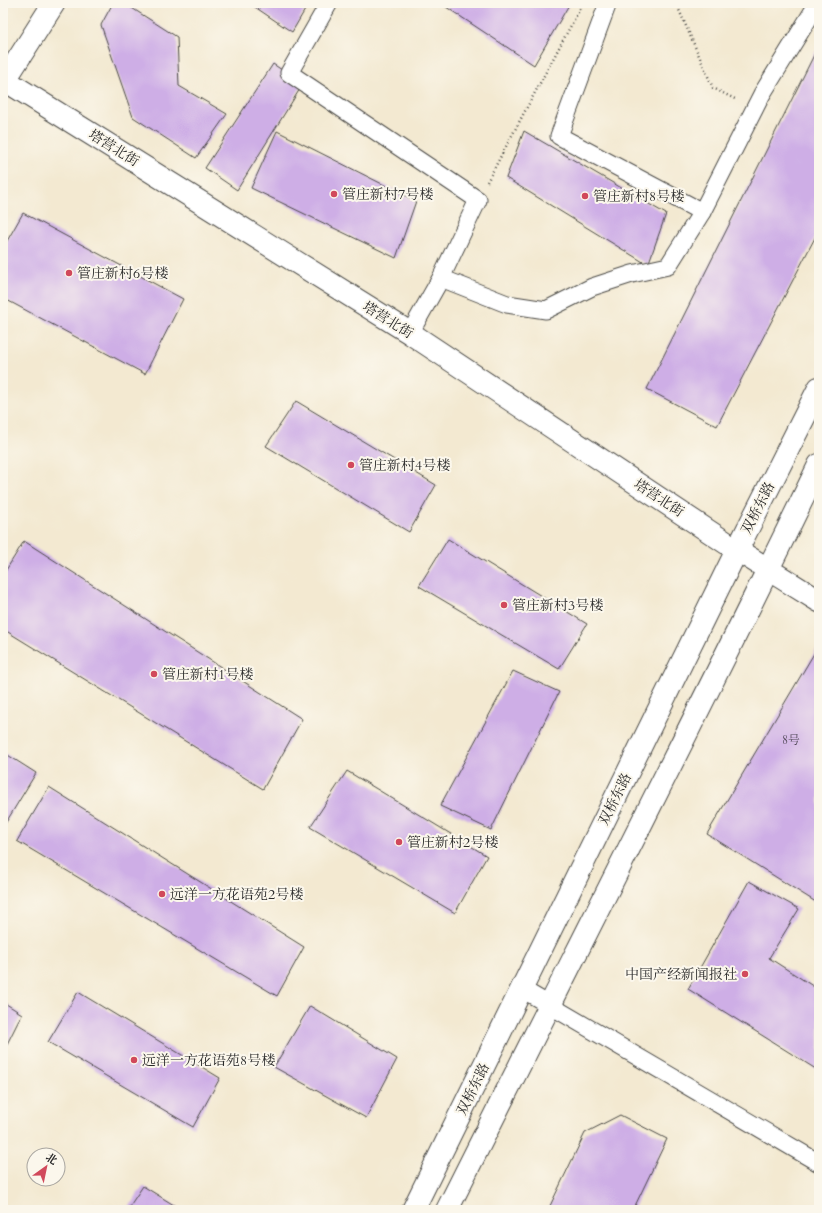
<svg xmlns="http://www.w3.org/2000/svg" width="822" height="1213" font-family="Cardo,'Noto Serif SC',serif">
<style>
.building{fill:#ceaee6}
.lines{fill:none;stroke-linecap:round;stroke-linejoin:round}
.street-casing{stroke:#494844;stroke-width:19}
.secondary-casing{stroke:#494844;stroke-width:24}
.path{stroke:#494844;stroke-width:2.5;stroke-dasharray:1 3;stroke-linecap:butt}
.street{stroke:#fff;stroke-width:17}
.secondary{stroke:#fff;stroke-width:22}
.poi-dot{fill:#d1495b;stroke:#fbf7ec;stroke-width:1.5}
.labels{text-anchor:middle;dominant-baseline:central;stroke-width:4;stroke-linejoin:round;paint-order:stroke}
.number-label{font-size:12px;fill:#544c5a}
.street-label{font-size:14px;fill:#2b2b2b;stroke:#fbf7ec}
.poi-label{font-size:14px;fill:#2b2b2b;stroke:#fbf7ec;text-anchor:start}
</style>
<rect width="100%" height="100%" fill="#fbf7ec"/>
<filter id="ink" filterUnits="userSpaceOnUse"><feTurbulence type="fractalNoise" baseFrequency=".025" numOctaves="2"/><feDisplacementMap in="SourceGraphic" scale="8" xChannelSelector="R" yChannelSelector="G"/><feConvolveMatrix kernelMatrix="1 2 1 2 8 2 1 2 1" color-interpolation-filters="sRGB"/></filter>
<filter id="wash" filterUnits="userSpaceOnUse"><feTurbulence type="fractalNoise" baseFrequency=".012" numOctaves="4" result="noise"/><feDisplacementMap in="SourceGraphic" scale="16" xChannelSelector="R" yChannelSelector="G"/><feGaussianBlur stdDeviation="0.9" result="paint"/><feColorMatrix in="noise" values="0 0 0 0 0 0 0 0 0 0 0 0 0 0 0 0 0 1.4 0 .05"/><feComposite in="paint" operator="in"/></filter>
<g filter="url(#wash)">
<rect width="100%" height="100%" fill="#f3e9d1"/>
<g id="blocks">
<g class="building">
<path d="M113,3H124L177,37L179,86L227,114L196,158L133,117L101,25Z"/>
<path d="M249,3H309L292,32Z"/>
<path d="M440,3H570L534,65Z"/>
<path d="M819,45V230L717,426L647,389Z"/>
<path d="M273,64L303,84L237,190L205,168Z"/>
<path d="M277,131L416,201L396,258L251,188Z"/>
<path d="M524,131L666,214L648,265L506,178Z"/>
<path d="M23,213L183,299L145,374L3,298V248Z"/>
<path d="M296,401L436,485L409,532L266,446Z"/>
<path d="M448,539L587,624L559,669L419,586Z"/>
<path d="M24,541L302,719L263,789L3,629V575Z"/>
<path d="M819,645V904L707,834Z"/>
<path d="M513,671L559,692L491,830L440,806Z"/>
<path d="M3,752L36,773L5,824L3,823Z"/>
<path d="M347,771L487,856L455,913L310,827Z"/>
<path d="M49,787L304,947L277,996L17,841Z"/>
<path d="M749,881L799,909L769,958L819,990V1071L688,989Z"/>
<path d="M78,992L220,1078L193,1127L48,1042Z"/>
<path d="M3,1002L22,1014L3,1052Z"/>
<path d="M310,1006L397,1059L366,1118L274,1067Z"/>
<path d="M620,1115L667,1139L633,1210H548L585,1133Z"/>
<path d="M143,1186L182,1210H127Z"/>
</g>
</g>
</g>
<g filter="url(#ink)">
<use href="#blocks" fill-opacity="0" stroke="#494844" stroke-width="1"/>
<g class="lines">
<g class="street-casing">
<g id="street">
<path d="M329,3L289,73L478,200L441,278L410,333"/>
<path d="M702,212L762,94L818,3"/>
<path d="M441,278L507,304L546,310L592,287L632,274L668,266L702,212L559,136L608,3"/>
<path d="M522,989L819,1163"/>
</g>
</g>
<g class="secondary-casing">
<g id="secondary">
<path d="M3,79L410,333L737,550L819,601"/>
<path d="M3,83L54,3"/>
<path d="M413,1210L737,550L819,388"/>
<path d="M447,1210C571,962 698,715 819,465"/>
</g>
</g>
<g class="path">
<path d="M676,3L713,88L737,100"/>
<path d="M487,182L583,3"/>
</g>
<use href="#street" class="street"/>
<use href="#secondary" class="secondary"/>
</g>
</g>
<g class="poi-dot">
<circle cx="334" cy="194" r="4"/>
<circle cx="585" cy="196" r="4"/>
<circle cx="69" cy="273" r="4"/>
<circle cx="351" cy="465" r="4"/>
<circle cx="504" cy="605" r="4"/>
<circle cx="154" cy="674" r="4"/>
<circle cx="399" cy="842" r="4"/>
<circle cx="162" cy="894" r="4"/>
<circle cx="745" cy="974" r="4"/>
<circle cx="134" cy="1060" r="4"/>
</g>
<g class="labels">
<g class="number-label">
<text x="791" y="740">8号</text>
</g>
<g class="street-label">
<text transform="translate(114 148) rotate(32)">塔营北街</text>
<text transform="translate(388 320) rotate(32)">塔营北街</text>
<text transform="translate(659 498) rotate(33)">塔营北街</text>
<text transform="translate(758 508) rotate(-63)">双桥东路</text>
<text transform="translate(615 799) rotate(-64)">双桥东路</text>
<text transform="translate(473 1089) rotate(-64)">双桥东路</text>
</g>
<g class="poi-label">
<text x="342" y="194">管庄新村7号楼</text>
<text x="593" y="196">管庄新村8号楼</text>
<text x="77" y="273">管庄新村6号楼</text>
<text x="359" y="465">管庄新村4号楼</text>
<text x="512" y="605">管庄新村3号楼</text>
<text x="162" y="674">管庄新村1号楼</text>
<text x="407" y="842">管庄新村2号楼</text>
<text x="170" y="894">远洋一方花语苑2号楼</text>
<text x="737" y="974" text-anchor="end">中国产经新闻报社</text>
<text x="142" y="1060">远洋一方花语苑8号楼</text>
</g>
</g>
<rect width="822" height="1213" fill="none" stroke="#fbf7ec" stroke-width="16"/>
<g transform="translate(46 1167) rotate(33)"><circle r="19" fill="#fbf7ec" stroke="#a8a59f"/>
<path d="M0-3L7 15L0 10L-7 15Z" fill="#d1495b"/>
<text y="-6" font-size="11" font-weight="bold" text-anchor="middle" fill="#2b2b2b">北</text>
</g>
</svg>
